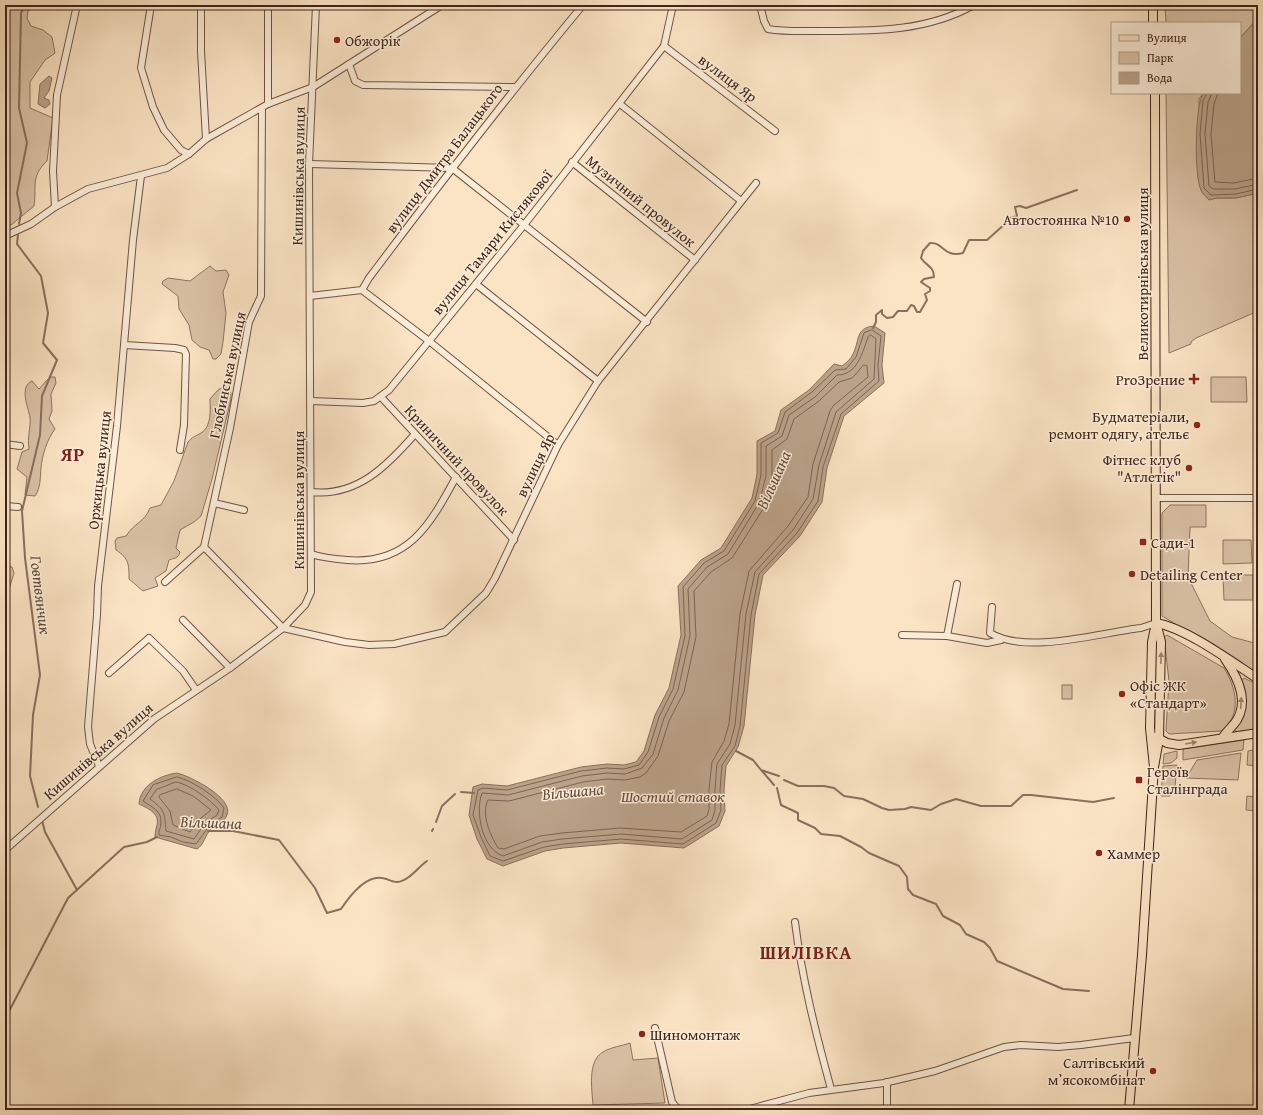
<svg xmlns="http://www.w3.org/2000/svg" width="1263" height="1115" font-family="'Gentium Book Plus',serif">
<style>
.green{fill:#dbc3a7;stroke:#8d7460}
.water{fill:#bba38a;stroke:#89705d}
.lines{fill:none;stroke-linecap:round;stroke-linejoin:round}
.shore{stroke:#7d6452;stroke-width:1}
.stream{stroke:#89705d;stroke-width:2}
.minor-casing{stroke:#6e5444;stroke-width:8}
.major-casing{stroke:#3f2419;stroke-width:10}
.minor{stroke:#fcedd9;stroke-width:6}
.major{stroke:#fbe4c4;stroke-width:8}
.oneway{fill:#9d846e}
.poi-dot{fill:#8f2418;stroke:#fcedd9;stroke-width:1.5}
.labels{text-anchor:middle;dominant-baseline:central;stroke-width:3;stroke-linejoin:round;paint-order:stroke}
.poi-label{font-size:15px;fill:#3f2419;stroke:#fcedd9;text-anchor:start}
.street-label{font-size:15px;fill:#3f2419;stroke:#fcedd9}
.water-label{font-size:16px;font-style:italic;fill:#644a3b;stroke:#fcedd9}
.district-label{font-size:19px;font-weight:bold;letter-spacing:1px;fill:#7a1f14;stroke:#fcedd9}
</style>
<rect width="100%" height="100%" fill="#fbe4c4"/>
<filter id="stains"><feTurbulence type="fractalNoise" baseFrequency=".005" numOctaves="4"/><feColorMatrix values="0 0 0 0 .2 0 0 0 0 .09 0 0 0 0 .02 0 0 0 .5 -.17"/></filter>
<radialGradient id="worn" r=".72"><stop offset=".6" stop-color="#630" stop-opacity="0"/><stop offset="1" stop-color="#630" stop-opacity=".3"/></radialGradient>
<g class="green">
<path d="M5,5H36L28,11L27,18L31,26L43,30L52,37L55,53L45,60L30,82V108L53,118L47,161C30,177 37,187 34,206L5,230Z"/>
<path d="M1165,5H1258V18L1240,38V23H1166Z"/>
<path d="M1166,93H1203L1199,99L1201,190L1209,199L1217,198H1236L1258,193V311L1196,338L1191,342V344L1169,353Z"/>
<path d="M210,266L216,271L226,270L229,275L223,292L226,313L223,342L221,354L216,359H213L209,350L200,347L192,340L189,325L179,309L178,296L162,284L163,281L168,278L190,281Z"/>
<path d="M52,377H55L56,383L51,394L52,411L49,419L55,429C47,439 42,456 41,468C40,478 41,487 35,496L25,495L27,477L17,469L22,452L29,449C27,437 31,427 30,417C28,407 19,387 32,381L39,389L49,378Z"/>
<path d="M1211,377H1246L1247,402H1211Z"/>
<path d="M225,386L231,393V399L212,479L201,516L194,522L180,530L176,548L180,552C178,559 174,558 169,560L166,571L155,578L158,586L143,591L129,579C129,565 129,558 116,550L115,541L117,538L126,536C135,522 144,523 150,508L161,505L174,481L188,442C192,437 196,436 201,433C212,426 210,410 210,399L218,390Z"/>
<path d="M1170,505H1206V527H1190L1188,577L1210,621L1232,637L1258,644V673L1162,616V513Z"/>
<path d="M1223,540H1251L1252,563L1223,564Z"/>
<path d="M5,565L12,567L14,573L5,602Z"/>
<path d="M1223,575H1253V600H1224Z"/>
<path d="M1167,635L1224,668C1236,687 1243,715 1221,731L1169,734L1166,731L1169,681L1164,637Z"/>
<path d="M1244,678L1258,685C1258,699 1254,712 1258,726L1256,729L1236,732L1234,729L1241,718L1240,681Z"/>
<rect x="1062" y="685" width="10" height="14"/>
<path d="M1244,740L1243,750L1183,760V749Z"/>
<path d="M1258,749V766L1247,765L1248,751Z"/>
<path d="M1177,751V758L1171,763L1163,764L1164,754Z"/>
<path d="M1241,753L1238,780L1186,778L1197,760Z"/>
<path d="M1177,765L1175,787L1170,796H1161L1163,766Z"/>
<path d="M1247,796L1258,797V811L1246,810Z"/>
<path d="M630,1043L633,1060L658,1058L665,1103L593,1105C592,1090 587,1061 603,1052C611,1047 622,1046 630,1043Z"/>
</g>
<g class="water">
<path d="M1258,18V193L1236,198H1217L1209,200C1207,197 1202,194 1201,190C1194,176 1195,106 1203,93H1240V38Z"/>
<path d="M49,76L52,78L49,91L44,98L49,100L50,104L45,108L38,104L40,84Z"/>
<path d="M874,326L885,333L882,365L884,383L844,416L827,468L822,502L800,536L763,575L755,615L744,726L738,747L726,766L724,790L725,811L719,826L684,848L621,843L563,848L545,851L503,866L487,859L477,839L469,815L473,787L482,784L507,786L581,767L607,764L624,765L636,762L644,751L655,715L669,688L681,635L678,586L701,560L721,548L752,498L757,474V441L775,431L781,410L809,390L834,364L842,366C846,363 851,359 853,354C860,340 855,328 874,326Z"/>
<path d="M177,773C190,776 234,798 227,815C224,823 217,824 211,829C205,835 204,845 197,849L155,837C155,832 156,829 157,825C160,813 147,808 139,804C140,785 161,775 177,773Z"/>
</g>
<g class="lines">
<g class="shore">
<path d="M1207,93L1203,101L1200,134L1204,188L1211,195L1236,194L1258,189"/>
<path d="M1212,93L1208,102L1205,134L1209,186L1213,189H1235L1258,184"/>
<path d="M1218,93L1214,104L1211,134L1215,182L1234,183L1258,178"/>
<path d="M872,330L881,336L878,365L879,381L841,414L823,467L818,501L797,533L759,574L751,615L740,726L735,746L722,765L720,790L721,810L716,823L683,844L621,839L563,844L544,847L503,861L490,856L481,837L473,815L478,790L483,788L507,790L581,771L607,768L624,769L639,765L648,752L659,717L673,689L685,636L683,587L704,563L724,551L755,501L761,475V443L778,433L785,412L812,392L835,370L846,369L856,357L864,333Z"/>
<path d="M871,335L876,339L874,379L836,412L819,465L813,499L793,530L755,572L746,614L735,725L730,744L717,764L715,789V810L712,820L682,839L621,834L562,839L542,842L503,856C482,849 475,812 482,793L508,795L582,776L607,773L625,774L642,768L653,754L664,718L678,690L690,636L688,589L707,567L728,554L759,503L766,476V446L782,436L789,415L815,397L837,375C857,375 862,354 868,337Z"/>
<path d="M864,365L867,366L868,377L834,405L830,411L813,464L808,497L788,526L749,571L740,614L729,724L724,741L712,762L709,789V809L707,816L681,832L620,828L562,833L540,836L504,849L498,848C490,834 481,815 488,800L509,801L583,782L607,779L625,780L640,777L646,773L658,756L669,721L684,692L696,637L694,591L711,572L732,558L765,506L772,476V450L787,439L794,419L819,401L839,382L852,378Z"/>
<path d="M177,777C191,780 216,796 224,808L222,817L209,826L196,844L183,842L171,837L159,835C158,831 161,828 161,823C162,810 151,807 143,801L153,785Z"/>
<path d="M176,782C189,784 211,800 219,810L217,815L205,823L194,839L166,831C164,812 166,811 150,799L156,790Z"/>
<path d="M177,789L193,796L211,810L201,818L190,832L173,825L170,811L159,797L160,795Z"/>
</g>
<g class="stream">
<path d="M19,224L21,213L17,193L27,143L19,108L21,13L25,5"/>
<path d="M18,235L17,244L41,276L48,313L43,343L57,360L42,396L40,435L22,511L25,558L40,675L33,715L30,776L38,807"/>
<path d="M873,328L876,322V315L882,310V314L887,318L893,317L898,311H907L911,305L914,306L917,312H920L927,300L925,294L930,291V288L921,282L924,279L934,277C934,266 926,266 921,258L923,251L930,243C944,242 943,258 963,253L969,240H987L1006,223L1007,219L1017,216L1015,207L1020,206L1026,208L1077,190"/>
<path d="M736,751L753,760L761,770L779,776"/>
<path d="M762,771L774,785"/>
<path d="M784,780L798,786H824L834,788L844,796L863,799L882,808L889,810L905,809L911,807L931,810L941,804L956,799L981,806H1011L1023,795H1031L1093,802L1114,798"/>
<path d="M777,788L781,805L798,813V820L815,828L821,834L840,836L861,847L869,853L899,866L907,877L908,889L913,895L936,904L943,916L960,925L966,934L984,942L990,948L997,961L1063,989L1089,991"/>
<path d="M461,792L474,793"/>
<path d="M42,820L45,832L77,890"/>
<path d="M436,822L442,806L455,794"/>
<path d="M208,831H233L279,840L315,888L327,913L341,909C349,897 365,875 382,878C386,878 392,882 397,882C409,881 418,867 427,861"/>
<path d="M432,831L433,829"/>
<path d="M5,1019L68,898L124,847L147,842L157,837"/>
</g>
<g class="minor-casing">
<g id="minor">
<path d="M151,5L141,68L153,107L164,130L181,150L189,154"/>
<path d="M201,5V51L206,139"/>
<path d="M760,5L764,21L768,29C785,32 803,31 820,31C873,31 926,32 974,5"/>
<path d="M664,46L775,131"/>
<path d="M349,64L355,81L363,85L515,87"/>
<path d="M268,104V5"/>
<path d="M620,104L741,201"/>
<path d="M572,162L695,260"/>
<path d="M309,164L452,168L647,322"/>
<path d="M55,207L53,171L57,95L77,5"/>
<path d="M5,236L31,224L55,207L88,189L167,168L189,154L206,139L268,104L313,87L442,5"/>
<path d="M476,284L598,381"/>
<path d="M362,290L429,341L558,445"/>
<path d="M310,296L362,290L369,278C439,185 509,94 583,5"/>
<path d="M124,345L175,348L184,350L186,354L184,425L180,450"/>
<path d="M381,397L514,540"/>
<path d="M311,401L363,403L374,401L389,390L524,225L664,46L673,5"/>
<path d="M5,444L20,446"/>
<path d="M311,492C357,497 387,466 415,434"/>
<path d="M1156,498H1258"/>
<path d="M214,503L244,510"/>
<path d="M5,506L18,507"/>
<path d="M204,547L283,628L345,642L369,645L394,644L445,632L486,593L495,578L558,445L598,381L756,183"/>
<path d="M311,554C323,558 335,559 347,560C408,565 430,525 456,477"/>
<path d="M165,582L204,547L230,428L249,322L261,296L262,108"/>
<path d="M992,607L990,633C1027,655 1098,633 1141,628L1156,623"/>
<path d="M183,620L230,668"/>
<path d="M902,635L947,636L987,643L1001,640"/>
<path d="M947,636L957,584"/>
<path d="M109,673L149,638L183,671L196,690"/>
<path d="M99,766L90,744L88,727L97,615L98,586L117,426L133,240L141,176"/>
<path d="M5,850L154,719L230,668L283,628L305,605L311,592L309,164L316,5"/>
<path d="M795,922C802,979 816,1034 831,1089"/>
<path d="M655,1028L672,1102L677,1108L683,1110"/>
<path d="M887,1082V1110"/>
<path d="M746,1110L809,1093L884,1083L935,1071L1004,1047L1021,1045L1058,1047L1081,1045L1134,1038"/>
</g>
</g>
<g class="major-casing">
<g id="major">
<path d="M1153,5V23"/>
<path d="M1156,623C1186,628 1232,662 1258,679"/>
<path d="M1156,737L1167,743L1179,745L1258,733"/>
<path d="M1223,737C1227,731 1233,726 1237,720C1249,700 1237,676 1225,659"/>
<path d="M1154,767L1150,728L1152,642L1156,623L1155,93"/>
<path d="M1129,1110L1142,955L1154,767L1159,739L1161,642L1157,626"/>
</g>
</g>
<use href="#minor" class="minor"/>
<use href="#major" class="major"/>
</g>
<defs><path id="oneway-solid" d="M-6-.8H1V-3.2L6.5 0L1 3.2V.8H-6Z"/></defs>
<g class="oneway">
<use href="#oneway-solid" transform="translate(1161 658) rotate(-89)"/>
<use href="#oneway-solid" transform="translate(1241 703) rotate(-87)"/>
<use href="#oneway-solid" transform="translate(1191 743) rotate(-10)"/>
</g>
<g class="poi-dot">
<circle cx="337" cy="40" r="4"/>
<circle cx="1127" cy="219" r="4"/>
<path d="M1192 373h4v4h4v4h-4v4h-4v-4h-4v-4h4z"/>
<circle cx="1197" cy="425" r="4"/>
<circle cx="1189" cy="468" r="4"/>
<rect x="1139" y="538" width="8" height="8" rx="2"/>
<circle cx="1132" cy="574" r="4"/>
<circle cx="1122" cy="694" r="4"/>
<rect x="1135" y="776" width="8" height="8" rx="2"/>
<circle cx="1099" cy="853" r="4"/>
<circle cx="642" cy="1034" r="4"/>
<circle cx="1153" cy="1071" r="4"/>
</g>
<g class="labels">
<g class="poi-label">
<text x="345" y="40">Обжорік</text>
<text x="1119" y="219" text-anchor="end">Автостоянка №10</text>
<text x="1185" y="379" text-anchor="end">ProЗрение</text>
<text x="1189" y="416" text-anchor="end">Будматеріали,<tspan x="1189" dy="17">ремонт одягу, ательє</tspan></text>
<text x="1181" y="459" text-anchor="end">Фітнес клуб<tspan x="1181" dy="17">"Атлетік"</tspan></text>
<text x="1151" y="542">Сади-1</text>
<text x="1140" y="574">Detailing Center</text>
<text x="1130" y="685">Офіс ЖК<tspan x="1130" dy="17">«Стандарт»</tspan></text>
<text x="1147" y="771">Героїв<tspan x="1147" dy="17">Сталінграда</tspan></text>
<text x="1107" y="853">Хаммер</text>
<text x="650" y="1034">Шиномонтаж</text>
<text x="1145" y="1062" text-anchor="end">Салтівський<tspan x="1145" dy="17">мʼясокомбінат</tspan></text>
</g>
<g class="street-label">
<text transform="translate(728 78) rotate(37)">вулиця Яр</text>
<text transform="translate(444 158) rotate(-53)">вулиця Дмитра Балацького</text>
<text transform="translate(298 176) rotate(-89)">Кишинівська вулиця</text>
<text transform="translate(641 201) rotate(39)">Музичний провулок</text>
<text transform="translate(492 242) rotate(-51)">вулиця Тамари Кислякової</text>
<text transform="translate(1142 274) rotate(-90)">Великотирнівська вулиця</text>
<text transform="translate(227 375) rotate(-78)">Глобинська вулиця</text>
<text transform="translate(457 460) rotate(47)">Криничний провулок</text>
<text transform="translate(535 465) rotate(-64)">вулиця Яр</text>
<text transform="translate(99 470) rotate(-84)">Оржицька вулиця</text>
<text transform="translate(298 500) rotate(-90)">Кишинівська вулиця</text>
<text transform="translate(98 751) rotate(-41)">Кишинівська вулиця</text>
</g>
<g class="water-label">
<text transform="translate(773 480) rotate(-66)">Вільшана</text>
<text transform="translate(41 595) rotate(83)">Говтвянчик</text>
<text transform="translate(573 791) rotate(-5)">Вільшана</text>
<text x="673" y="796">Шостий ставок</text>
<text transform="translate(211 822) rotate(2)">Вільшана</text>
</g>
<g class="district-label">
<text x="73" y="454">ЯР</text>
<text x="806" y="952">ШИЛІВКА</text>
</g>
</g>
<rect width="1263" height="1115" fill="none" stroke="#fbe4c4" stroke-width="20"/>
<rect x="6" y="6" width="1251" height="1103" fill="none" stroke="#3f2419" stroke-width="2"/>
<rect x="10" y="10" width="1243" height="1095" fill="none" stroke="#3f2419"/>
<rect x="1111" y="22" width="130" height="72" fill="#fcedd9" stroke="#b09d8c"/>
<rect x="1119" y="35" width="20" height="6" fill="#fbe4c4" stroke="#b09d8c"/>
<text x="1147" y="42" font-size="12" fill="#3f2419">Вулиця</text>
<rect x="1119" y="52" width="20" height="12" fill="#dbc3a7" stroke="#b09d8c"/>
<text x="1147" y="62" font-size="12" fill="#3f2419">Парк</text>
<rect x="1119" y="72" width="20" height="12" fill="#bba38a" stroke="#b09d8c"/>
<text x="1147" y="82" font-size="12" fill="#3f2419">Вода</text>
<rect width="100%" height="100%" filter="url(#stains)"/>
<rect width="100%" height="100%" fill="url(#worn)"/>
</svg>
